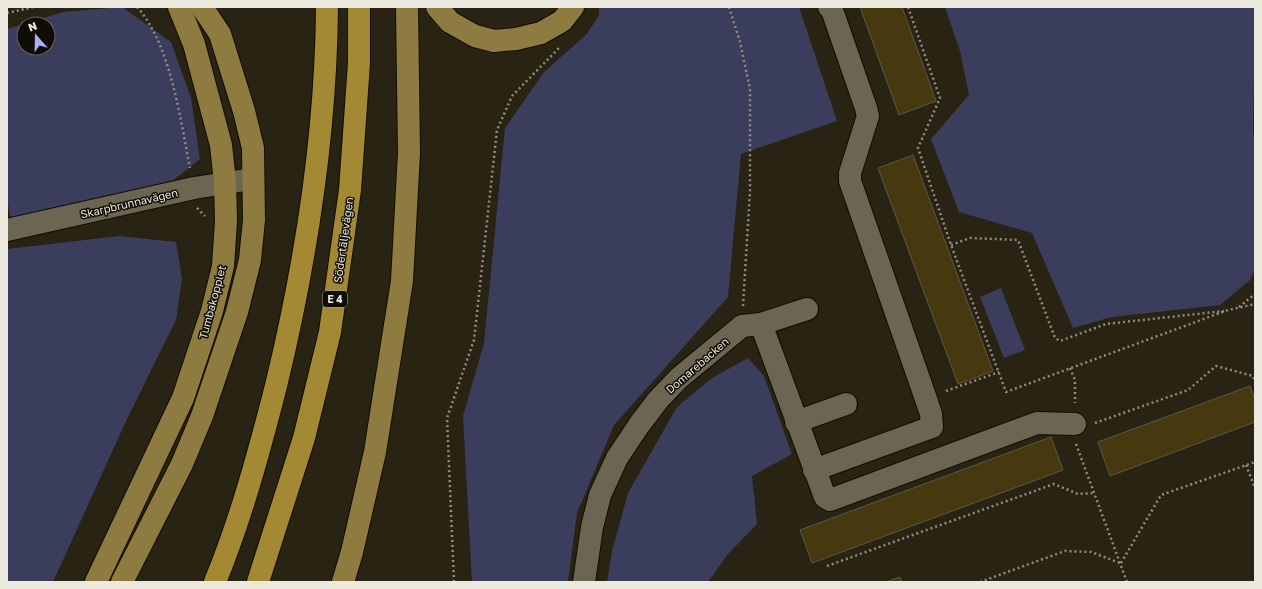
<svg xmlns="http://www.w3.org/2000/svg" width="1262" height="589" font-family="'Golos Text',sans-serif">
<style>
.green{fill:#3b3d5c}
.building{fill:#463910;stroke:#5e5745}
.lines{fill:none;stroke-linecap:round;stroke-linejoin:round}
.minor-casing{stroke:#120d01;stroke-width:24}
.major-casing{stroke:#120d01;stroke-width:24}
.highway-casing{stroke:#120d01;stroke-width:24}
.path{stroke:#928d80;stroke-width:2.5;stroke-dasharray:2 3;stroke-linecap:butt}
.minor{stroke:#6b6552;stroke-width:22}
.major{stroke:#8d7b40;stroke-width:22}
.highway{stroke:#a48934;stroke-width:22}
.labels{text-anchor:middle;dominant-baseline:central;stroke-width:3;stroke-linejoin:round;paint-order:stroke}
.shield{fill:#0f0d06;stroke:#aaa79d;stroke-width:1}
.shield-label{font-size:10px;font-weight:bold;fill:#ece9de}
.street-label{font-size:11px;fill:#ece9de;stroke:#0f0d06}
</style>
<rect width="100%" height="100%" fill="#292313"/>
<g class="green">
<path d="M122,7L171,42L191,98L200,159L171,182L11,220L7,199V29L24,24V48H48V24H24L63,12Z"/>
<path d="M599,7H799L837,121L741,154L728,297L614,425L577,513L568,582H472L463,416L484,343L505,128L544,72L587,34L599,15Z"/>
<path d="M945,7H1255L1253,132L1255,140V268L1250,280L1220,305L1112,317L1073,328L1032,233L959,212L931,139L969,95L960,51Z"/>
<path d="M119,236L176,242L182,278L176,320L126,421L53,582H7V249Z"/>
<path d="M1001,288L1025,350L1004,358L980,297Z"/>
<path d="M748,358L764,376L792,454L752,476L757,524L728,554L708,582H607L612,551L628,493L677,407L712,378Z"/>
</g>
<g class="building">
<path d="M860,7H902L936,101L899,115Z"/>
<path d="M913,155L993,371L958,384L878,168Z"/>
<path d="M1250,386L1255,400V422L1110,476L1098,442Z"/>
<path d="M1051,437L1063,470L812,563L800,530Z"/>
<path d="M900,577L902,582H886Z"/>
</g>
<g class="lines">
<g class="minor-casing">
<g id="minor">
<path d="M7,230L194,188L252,179"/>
<path d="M761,324L807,309"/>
<path d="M796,422L846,404"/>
<path d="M814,470L932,427L931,414L926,399L850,181V173L868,116L866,108L832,10L829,7"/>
<path d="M584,582L592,527L600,495L617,458L639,425L658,400L679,378L742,326L761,324L825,497L830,500L1037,423L1075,424"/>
</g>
</g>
<g class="major-casing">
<g id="major">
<path d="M437,7L450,22L475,36L494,41L516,39L541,33L562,21L573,7"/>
<path d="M96,582L183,398L212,311L223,266L226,221L225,182L221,145L194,44L179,7"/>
<path d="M122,582L182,464L202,416L237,312L250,260L254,220L253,148L244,111L220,34L202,7"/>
<path d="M343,582L352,552L375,452L402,281L409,153L407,7"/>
</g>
</g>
<g class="highway-casing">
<g id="highway">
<path d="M215,582C241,519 259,452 276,386C306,262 326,135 327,7"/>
<path d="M258,582L304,438L330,332L350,190L359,63V7"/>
</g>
</g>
<g class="path">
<path d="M137,7C171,45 180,118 190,168"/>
<path d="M729,7L740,42L750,89V191L743,306"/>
<path d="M908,7L940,98L918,148L951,245L1006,392L1228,310L1255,304"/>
<path d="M7,13L34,7"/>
<path d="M197,208L205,216"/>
<path d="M951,245L970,238L1018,240L1055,338L1060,341L1106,324L1224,311"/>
<path d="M1239,307L1255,294"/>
<path d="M1070,368L1075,380V403"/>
<path d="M946,391L999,372"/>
<path d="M1095,423L1188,390L1216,366L1253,376L1255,381"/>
<path d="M1076,444L1127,582"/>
<path d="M1246,465L1255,488"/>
<path d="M1121,563L1161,495L1255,462"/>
<path d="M827,566L1054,484L1078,494L1094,493"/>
<path d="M454,582L447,418L474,340L497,130L512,96L559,48"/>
<path d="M980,582L1065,551L1091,552L1120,563"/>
</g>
<use href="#minor" class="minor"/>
<use href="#major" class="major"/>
<use href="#highway" class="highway"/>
</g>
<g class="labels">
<rect class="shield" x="323" y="291" width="24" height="16" rx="3"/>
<g class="shield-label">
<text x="335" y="299">E 4</text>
</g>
<g class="street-label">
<text transform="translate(129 203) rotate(-13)">Skarpbrunnavägen</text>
<text transform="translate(343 240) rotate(-82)">Södertäljevägen</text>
<text transform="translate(212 302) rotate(-75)">Tumbakopplet</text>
<text transform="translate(697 365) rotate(-41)">Domarebacken</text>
</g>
</g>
<rect width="1262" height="589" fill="none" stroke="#ece9de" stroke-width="16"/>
<g transform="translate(36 36) rotate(340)"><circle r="19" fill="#0f0d06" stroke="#67655c"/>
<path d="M0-3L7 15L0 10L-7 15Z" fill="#abaffb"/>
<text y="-6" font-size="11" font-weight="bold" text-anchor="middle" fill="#ece9de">N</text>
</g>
</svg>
